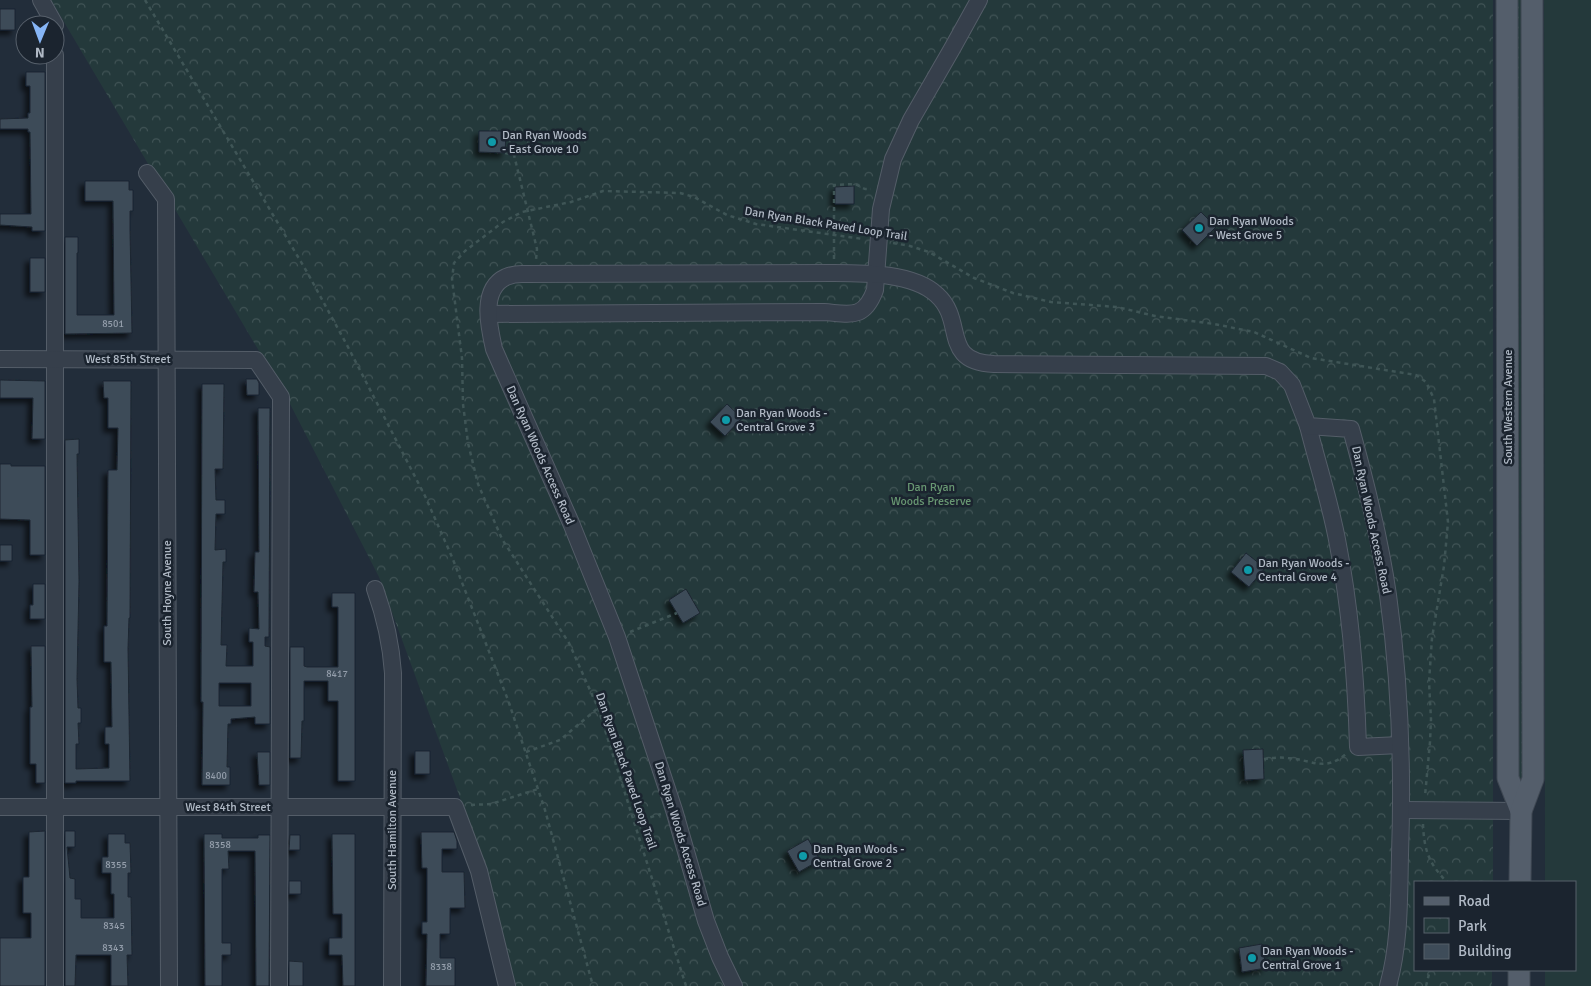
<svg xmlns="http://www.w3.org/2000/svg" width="1591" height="986" font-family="Signika,sans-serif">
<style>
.grass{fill:#24393b}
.park{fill:url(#park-crowns)}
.garden{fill:url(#garden-dots)}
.building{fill:#3e4c59;stroke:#1d2631;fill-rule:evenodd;filter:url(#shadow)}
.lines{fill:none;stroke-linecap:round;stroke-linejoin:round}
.minor-casing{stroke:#545d68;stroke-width:18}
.major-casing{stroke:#3f4853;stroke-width:23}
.path{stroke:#3f5556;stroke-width:2.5;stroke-dasharray:4 4;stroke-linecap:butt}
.minor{stroke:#363f4b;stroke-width:16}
.major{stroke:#545e6b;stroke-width:21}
.culture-dot{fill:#0f9aa8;stroke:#1b242f;stroke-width:2}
.labels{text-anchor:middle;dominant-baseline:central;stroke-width:5;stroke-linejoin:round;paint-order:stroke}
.number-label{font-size:10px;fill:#949eab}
.poi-label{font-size:12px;fill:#b1bac6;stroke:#1b242f;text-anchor:start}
.street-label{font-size:12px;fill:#b1bac6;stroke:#1b242f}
.park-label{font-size:12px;fill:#689772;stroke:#1b242f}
</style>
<defs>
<pattern id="park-crowns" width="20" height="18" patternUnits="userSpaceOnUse" patternTransform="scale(1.25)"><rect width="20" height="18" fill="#24393b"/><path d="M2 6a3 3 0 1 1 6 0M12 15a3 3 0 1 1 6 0" fill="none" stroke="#415456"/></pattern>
<pattern id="garden-dots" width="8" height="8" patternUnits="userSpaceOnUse" patternTransform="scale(1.25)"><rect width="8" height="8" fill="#24393b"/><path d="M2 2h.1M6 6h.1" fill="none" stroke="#415456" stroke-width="1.8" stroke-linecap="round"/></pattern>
<filter id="shadow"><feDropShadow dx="-4.5" dy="4.5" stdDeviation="2.5" flood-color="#0009"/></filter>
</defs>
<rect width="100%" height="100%" fill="#222d3a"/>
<path class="grass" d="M1544,0H1591V986H1545V970H1575V882H1545Z"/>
<path class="park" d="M51,0H1493V882H1415V970H1492V986H513L463,806L379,577L288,400Z"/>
<path class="garden" d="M1516,0H1524L1523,778L1522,780H1519Z"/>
<g class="building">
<rect x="0" y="9" width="15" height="21"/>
<path d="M26,72H45V231H32V227L0,225V214H31L30,132H28V129H0V119L28,118V113H30V86H26Z"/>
<path d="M479,131H506L505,153L479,152Z"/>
<path d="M85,181H129V190H133V211H130V230L132,333L65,334V237H78V253H77V315H114L113,201H85Z"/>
<path d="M854,186V204H835V187Z"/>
<path d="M1201,212L1216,227L1197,246L1182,230Z"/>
<rect x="30" y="258" width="15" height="34"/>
<path d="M246,379H257L259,383V395H247Z"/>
<path d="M0,380L45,381V439H32L33,398H0Z"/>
<path d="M103,381H131L130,618H129L128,648L130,781H76V783H65V440L79,439V454H77L79,581L77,679L78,708H81V723H78L79,744H76V769L109,768V744H105V727H112L111,662H104V626H107L108,470H117L118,428H108V398H104Z"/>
<path d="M202,384H224L223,469H215L216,500H225V514H216L215,550L226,549V562H223L221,645H227L226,666H253V642H249V628L259,629L258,592H254L255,552H259L258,408H270L269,637H265V646L270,647V724H255V717L231,719V724H228L227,767H230V785H202L203,702H201ZM219,683H251V706H219Z"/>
<path d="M727,404L742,418L725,436L710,422Z"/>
<path d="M0,464H11V466H45V555H30V520L0,519Z"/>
<rect x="0" y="545" width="12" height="16"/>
<path d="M1246,553L1265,568L1249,587L1231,572Z"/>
<path d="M33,584H45V619H30V605H33Z"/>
<path d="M686,589L700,613L683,623L669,600Z"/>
<path d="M332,593H355V781H338V701H328V681H304V721H302L301,758H290V647H304V666L307,667H338V607H332Z"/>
<path d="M31,646H45V783H36V764H30V707H32Z"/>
<path d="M1263,749L1264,779L1245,780L1243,750Z"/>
<rect x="415" y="751" width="15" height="23"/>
<path d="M257,752H270V785H259Z"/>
<path d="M45,831V986H0V938H31V913H23V877H29V832Z"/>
<path d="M65,831H75V847H67L70,878L75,879V899H81V918H114V894H111V873H102V857H108V834H125V843H130L131,873H128V897H131L132,955H127L128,986H111V955H76L75,986H65Z"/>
<path d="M421,832H454L457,841V849H442V872H464L465,908H450V934H440V958H455V986H426L427,934H422V922H427V868H422Z"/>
<path d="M204,834H222V838H258V835H270L269,986H256L255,851H228L229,869H222V943H231V955H222V986H205Z"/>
<path d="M332,834H355V986H343L342,955H329V938H342V914H333Z"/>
<path d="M290,835H300V850H289Z"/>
<path d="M808,839L820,860L799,872L787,851Z"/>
<rect x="289" y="881" width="12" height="13"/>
<path d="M1262,944L1266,968L1242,972L1239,948Z"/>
<path d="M289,961L303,962V986H289Z"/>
</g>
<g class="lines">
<g class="minor-casing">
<g id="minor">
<path d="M41,0L55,25"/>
<path d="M55,55V986"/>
<path d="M147,173L166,199L169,986"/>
<path d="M489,314L824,312C850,314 864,320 875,290L881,209L893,159L911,120L953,47L979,0"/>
<path d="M0,359L256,360L281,397L279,986"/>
<path d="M1308,426C1318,466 1331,505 1338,545C1351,612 1356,679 1358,747L1400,745"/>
<path d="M375,589C385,617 391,643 393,673L392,986"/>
<path d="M0,807H455L479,871L507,986"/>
<path d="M1402,810L1521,811"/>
<path d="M734,986L720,957L706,921L674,810L617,637L571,523L494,349C489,327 480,289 506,277C511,275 517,274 522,274L834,273C865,273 914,273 937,295C966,321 940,362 994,364L1266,366L1280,372L1292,385L1308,426L1351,429C1366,483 1380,539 1388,595C1400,681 1403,768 1400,855C1399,899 1400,943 1388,986"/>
</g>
</g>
<g class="major-casing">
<g id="major">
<path d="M1507,0L1508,778L1521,811"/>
<path d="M1520,882L1521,811L1533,779L1532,0"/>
<path d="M1519,986V970"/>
</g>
</g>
<g class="path">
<path d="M145,0L307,272L348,347L425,496L452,557L508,700L545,810L593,986"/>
<path d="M505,153L514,155L537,249L536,260"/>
<path d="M893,243L910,246L929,252L974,278L1013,293L1051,302L1117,307L1155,316L1214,324L1254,332L1311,358L1416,375L1426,382L1434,399L1448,522L1444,566L1432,638L1429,682L1431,719L1430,742L1425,796"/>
<path d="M834,259V185L855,184L865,189H871"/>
<path d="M630,632L677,613"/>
<path d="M526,752L560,740L598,708"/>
<path d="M1264,759C1272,758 1280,757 1288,758C1312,760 1325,772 1346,754"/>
<path d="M471,805L491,804L538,789"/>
<path d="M635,822L661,814"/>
<path d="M1423,824C1424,850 1429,864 1447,882"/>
<path d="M686,986L598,708L569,643L502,539L478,484L468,443L463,404L462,358L452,279L454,263L465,251L503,222L522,212L571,202L603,191L680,193L694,197L727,215L756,224L863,239"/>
<path d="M1426,986L1430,970"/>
</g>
<use href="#minor" class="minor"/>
<use href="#major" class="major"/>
</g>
<g class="culture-dot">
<circle cx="492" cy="142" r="5"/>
<circle cx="1199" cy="228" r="5"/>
<circle cx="726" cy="420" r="5"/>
<circle cx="1248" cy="570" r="5"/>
<circle cx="803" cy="856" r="5"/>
<circle cx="1252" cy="958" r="5"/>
</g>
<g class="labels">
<g class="number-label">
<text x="113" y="324">8501</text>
<text x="337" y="674">8417</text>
<text x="216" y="776">8400</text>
<text x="220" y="845">8358</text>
<text x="116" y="865">8355</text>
<text x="114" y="926">8345</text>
<text x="113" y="948">8343</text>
<text x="441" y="967">8338</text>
</g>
<g class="poi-label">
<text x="502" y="135">Dan Ryan Woods<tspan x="502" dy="14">- East Grove 10</tspan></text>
<text x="1209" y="221">Dan Ryan Woods<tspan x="1209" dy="14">- West Grove 5</tspan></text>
<text x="736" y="413">Dan Ryan Woods -<tspan x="736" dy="14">Central Grove 3</tspan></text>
<text x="1258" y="563">Dan Ryan Woods -<tspan x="1258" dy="14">Central Grove 4</tspan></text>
<text x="813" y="849">Dan Ryan Woods -<tspan x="813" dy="14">Central Grove 2</tspan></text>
<text x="1262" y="951">Dan Ryan Woods -<tspan x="1262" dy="14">Central Grove 1</tspan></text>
</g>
<g class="street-label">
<text transform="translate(826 224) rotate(9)">Dan Ryan Black Paved Loop Trail</text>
<text x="128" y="359">West 85th Street</text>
<text transform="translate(1508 407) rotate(-90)">South Western Avenue</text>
<text transform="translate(540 455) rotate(66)">Dan Ryan Woods Access Road</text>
<text transform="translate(1371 520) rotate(78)">Dan Ryan Woods Access Road</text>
<text transform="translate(167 593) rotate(-90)">South Hoyne Avenue</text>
<text transform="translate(626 771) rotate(71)">Dan Ryan Black Paved Loop Trail</text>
<text x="228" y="807">West 84th Street</text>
<text transform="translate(392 830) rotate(-90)">South Hamilton Avenue</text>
<text transform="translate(680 834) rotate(73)">Dan Ryan Woods Access Road</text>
</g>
<g class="park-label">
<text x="931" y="487">Dan Ryan<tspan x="931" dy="14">Woods Preserve</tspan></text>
</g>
</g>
<rect x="1414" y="881" width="162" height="90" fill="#1b242f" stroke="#57606b"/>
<rect x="1424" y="897" width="25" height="8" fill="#545e6b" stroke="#57606b"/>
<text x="1458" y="906" font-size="15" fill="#b1bac6">Road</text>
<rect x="1424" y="918" width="25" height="15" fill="url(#park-crowns)" stroke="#57606b"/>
<text x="1458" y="931" font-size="15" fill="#b1bac6">Park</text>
<rect x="1424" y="944" width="25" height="15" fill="#3e4c59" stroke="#57606b"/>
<text x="1458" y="956" font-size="15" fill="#b1bac6">Building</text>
<g transform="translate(40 40) rotate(181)"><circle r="24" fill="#1b242f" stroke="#57606b"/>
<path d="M0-4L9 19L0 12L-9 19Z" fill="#86b5f6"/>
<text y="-8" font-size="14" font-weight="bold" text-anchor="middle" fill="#b1bac6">N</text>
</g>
</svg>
